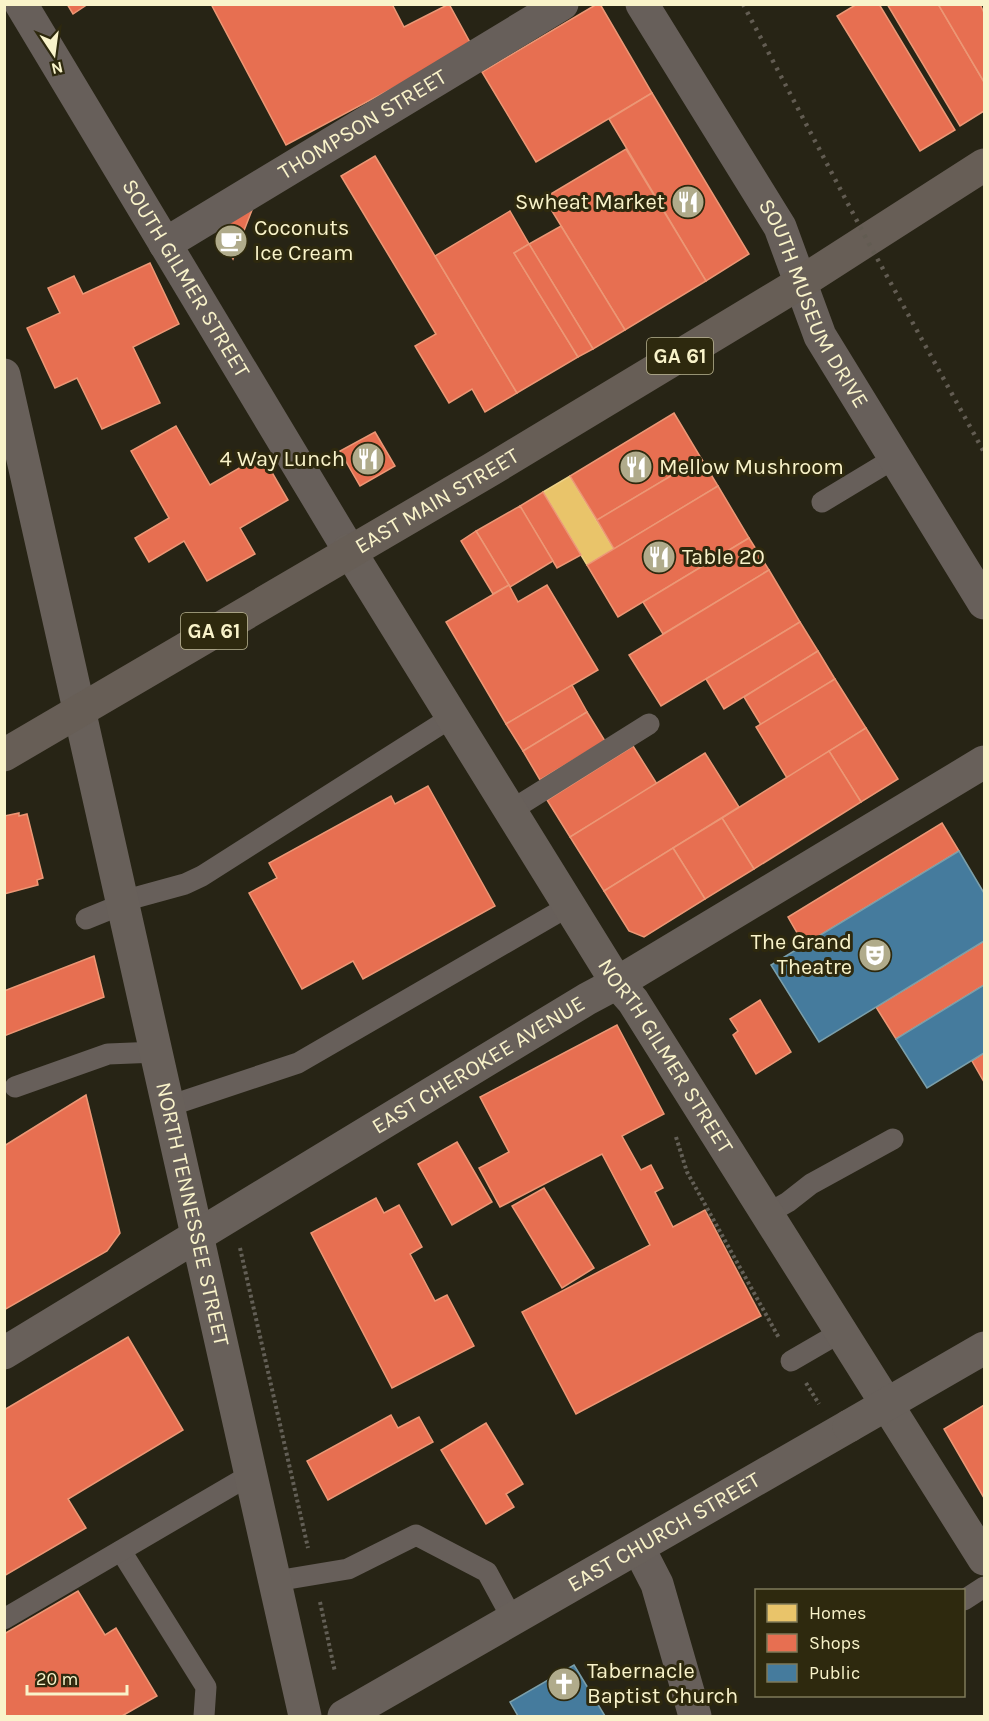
<svg xmlns="http://www.w3.org/2000/svg" width="989" height="1721" font-family="Karla,sans-serif">
<style>
.homes{fill:#e9c46a;stroke:#eed287;stroke-width:1.5}
.shops{fill:#e76f51;stroke:#ec9775;stroke-width:1.5}
.public{fill:#457b9d;stroke:#7b9faa;stroke-width:1.5}
.lines{fill:none;stroke-linecap:round;stroke-linejoin:round}
.path{stroke:#635f56;stroke-width:4;stroke-dasharray:3 3;stroke-linecap:butt}
.lane{stroke:#675f5a;stroke-width:21}
.street{stroke:#675f5a;stroke-width:33}
.secondary{stroke:#68605a;stroke-width:33}
.primary{stroke:#675e56;stroke-width:33}
.rail{stroke:#625c52;stroke-width:4.5;stroke-dasharray:3 6;stroke-linecap:butt}
.secondary-bridge{stroke:#68605a;stroke-width:33}
.labels{text-anchor:middle;dominant-baseline:central;stroke-width:6;stroke-linejoin:round;paint-order:stroke}
.shield{fill:#2e290e;stroke:#bcb692;stroke-width:1.5}
.shield-label{font-size:21px;font-weight:bold;fill:#f9f3ca}
.street-label{font-size:22px;fill:#f9f3ca;stroke:#2e290e}
.poi-label{font-size:22px;fill:#f9f3ca;stroke:#2e290e;text-anchor:start}
</style>
<rect width="100%" height="100%" fill="#272415"/>
<path class="homes" d="M570,476L614,549L587,565L543,492Z"/>
<g class="shops">
<path d="M67,4H88L73,14Z"/>
<path d="M211,4H392L404,27L449,4L472,46L286,145Z"/>
<path d="M597,4H600L652,93L536,162L482,72Z"/>
<path d="M857,4H879L955,130L920,151L837,16Z"/>
<path d="M887,4H938L984,82V111L960,126Z"/>
<path d="M938,4H980L984,13V82Z"/>
<path d="M652,93L749,254L706,281L609,119Z"/>
<path d="M626,149L706,281L625,330L544,198Z"/>
<path d="M375,156L517,393L485,412L472,389L449,403L415,346L436,334L341,176Z"/>
<path d="M252,210L233,259L212,222Z"/>
<path d="M510,211L529,244L514,253L578,357L517,393L435,256Z"/>
<path d="M561,226L625,330L593,349L529,244Z"/>
<path d="M529,244L593,349L578,357L514,253Z"/>
<path d="M150,263L179,324L133,347L160,403L102,429L77,378L55,388L27,328L60,313L48,288L74,276L83,294Z"/>
<path d="M674,413L701,458L597,520L570,476Z"/>
<path d="M176,426L210,485L262,455L288,500L240,528L255,554L207,581L184,541L149,562L135,538L169,518L131,451Z"/>
<path d="M375,432L395,466L360,486L340,451Z"/>
<path d="M701,458L718,486L614,549L597,520Z"/>
<path d="M718,486L749,538L618,617L587,565Z"/>
<path d="M543,492L581,555L557,568L520,506Z"/>
<path d="M520,506L553,561L510,587L476,531Z"/>
<path d="M476,531L509,585L493,594L461,541Z"/>
<path d="M749,538L769,570L663,634L643,602Z"/>
<path d="M769,570L800,622L661,706L629,655Z"/>
<path d="M509,585L518,602L547,585L598,670L506,724L446,622Z"/>
<path d="M800,622L818,651L724,709L706,679Z"/>
<path d="M818,651L835,679L761,725L744,697Z"/>
<path d="M835,679L866,728L787,778L756,727Z"/>
<path d="M572,685L587,712L523,751L506,724Z"/>
<path d="M587,712L605,741L540,780L523,751Z"/>
<path d="M866,728L898,779L861,802L829,751Z"/>
<path d="M633,746L657,784L570,837L547,800Z"/>
<path d="M829,751L861,802L754,869L722,818Z"/>
<path d="M705,753L739,807L604,891L570,837Z"/>
<path d="M428,786L495,906L363,979L353,961L302,989L249,893L277,878L269,863L391,796L395,804Z"/>
<path d="M19,813V816L27,814L43,878L37,880L38,885L4,894V816Z"/>
<path d="M722,818L754,869L705,899L673,848Z"/>
<path d="M942,823L959,851L804,945L788,917Z"/>
<path d="M673,848L705,899L644,937L629,931L604,891Z"/>
<path d="M984,941V985L896,1039L876,1007Z"/>
<path d="M94,956L104,997L4,1036V991Z"/>
<path d="M760,1000L791,1052L756,1074L733,1035L738,1031L730,1019Z"/>
<path d="M617,1025L664,1114L622,1136L641,1170L651,1165L663,1188L655,1192L673,1227L705,1210L761,1316L576,1414L522,1312L650,1245L602,1154L500,1207L479,1168L509,1152L480,1097Z"/>
<path d="M984,1053V1082L972,1061Z"/>
<path d="M86,1095L120,1233L107,1251L4,1310V1146Z"/>
<path d="M457,1142L492,1202L452,1225L418,1164Z"/>
<path d="M544,1188L594,1268L562,1288L512,1206Z"/>
<path d="M376,1198L384,1213L399,1205L422,1247L410,1254L435,1301L447,1295L474,1346L392,1388L311,1233Z"/>
<path d="M128,1337L183,1430L68,1499L86,1528L4,1576V1410Z"/>
<path d="M984,1405V1498L944,1429Z"/>
<path d="M391,1415L398,1428L419,1417L433,1442L328,1500L307,1461Z"/>
<path d="M486,1423L523,1484L506,1494L514,1507L486,1524L441,1450Z"/>
<path d="M78,1591L105,1635L116,1628L157,1696L122,1716H4V1634Z"/>
</g>
<g class="public">
<path d="M959,851L984,893V941L819,1042L771,965Z"/>
<path d="M984,985V1053L927,1088L896,1039Z"/>
<path d="M574,1665L605,1716H518L510,1702Z"/>
</g>
<g class="lines">
<g class="path">
<path d="M676,1137L687,1172L779,1338"/>
<path d="M240,1248L308,1548"/>
<path d="M806,1383L819,1404"/>
<path d="M320,1602L335,1672"/>
</g>
<g class="lane">
<path d="M822,502L895,458"/>
<path d="M510,811L649,724"/>
<path d="M123,901L185,884L202,876L452,717"/>
<path d="M86,919L123,904"/>
<path d="M15,1087L108,1054L157,1052"/>
<path d="M169,1106L298,1063L569,906"/>
<path d="M767,1214L788,1202L811,1184L893,1139"/>
<path d="M791,1361L841,1332"/>
<path d="M121,1551L206,1687L204,1716"/>
<path d="M276,1581L348,1569L416,1535L487,1572L513,1620"/>
<path d="M964,1600L984,1587"/>
<path d="M4,1619L250,1475"/>
</g>
<g class="street">
<path id="s1" d="M21,4L349,550"/>
<path id="s2" d="M642,4L780,227L820,336L984,603"/>
<path id="s3" d="M165,244L562,4"/>
<path d="M639,1549L657,1584L695,1716"/>
</g>
<g class="secondary">
<path id="s4" d="M4,375L305,1716"/>
<path id="s5" d="M349,550L617,983L633,1001L984,1559"/>
<path id="s6" d="M4,1353L587,999L617,983L984,762"/>
<path id="s7" d="M344,1716L849,1426"/>
</g>
<path class="primary" id="s8" d="M4,755L492,469L800,283L984,165"/>
<path class="rail" d="M743,4L867,240L984,452"/>
<path class="secondary-bridge" d="M849,1426L984,1348"/>
</g>
<defs>
<g id="restaurant-disc" transform="scale(1.725)"><circle r="9.5" fill="#b0ab8b" stroke="#2e290e"/><path d="M-5-6h1v4h1v-4h1v4h1v-4h1v5L-1.5 .5V6h-2V.5L-5-1ZM5-6V6H3V1.5H1.5Q1.5-4 5-6Z" fill="#fff"/></g>
<g id="cafe-disc" transform="scale(1.725)"><circle r="9.5" fill="#b0ab8b" stroke="#2e290e"/><path d="M-5.5-4.5H6V0H3Q3 3.5 0 3.5H-2.5Q-5.5 3.5-5.5 0ZM3-3.2v2h1.7v-2ZM-6 4.5H4V6H-6Z" fill="#fff"/></g>
<g id="theatre-disc" transform="scale(1.725)"><circle r="9.5" fill="#b0ab8b" stroke="#2e290e"/><path d="M-5-5.5Q0-4 5-5.5V0Q5 5 0 6Q-5 5-5 0ZM-3.3-2.5H-1v1.5H-3.3ZM1-2.5H3.3v1.5H1ZM-2.8 1Q0 5.5 2.8 1Z" fill="#fff"/></g>
<g id="church-disc" transform="scale(1.725)"><circle r="9.5" fill="#b0ab8b" stroke="#2e290e"/><path d="M-1.2-6h2.4v3.5h3.3v2.4h-3.3V6h-2.4V-.1h-3.3v-2.4h3.3Z" fill="#fff"/></g>
</defs>
<g fill-rule="evenodd">
<use href="#restaurant-disc" x="688" y="202"/>
<use href="#cafe-disc" x="231" y="241"/>
<use href="#restaurant-disc" x="368" y="459"/>
<use href="#restaurant-disc" x="636" y="467"/>
<use href="#restaurant-disc" x="659" y="557"/>
<use href="#theatre-disc" x="875" y="955"/>
<use href="#church-disc" x="564" y="1684"/>
</g>
<g class="labels">
<g class="shield">
<rect x="647" y="338" width="66" height="36" rx="4.5"/>
<rect x="181" y="613" width="66" height="36" rx="4.5"/>
</g>
<g class="shield-label">
<text x="680" y="356">GA 61</text>
<text x="214" y="631">GA 61</text>
</g>
<g class="street-label">
<text stroke="none"><textPath href="#s3" startOffset="231">THOMPSON STREET</textPath></text>
<text stroke="none"><textPath href="#s1" startOffset="320">SOUTH GILMER STREET</textPath></text>
<text stroke="none"><textPath href="#s2" startOffset="346">SOUTH MUSEUM DRIVE</textPath></text>
<text stroke="none"><textPath href="#s8" startOffset="502">EAST MAIN STREET</textPath></text>
<text stroke="none"><textPath href="#s5" startOffset="597">NORTH GILMER STREET</textPath></text>
<text stroke="none"><textPath href="#s6" startOffset="555">EAST CHEROKEE AVENUE</textPath></text>
<text stroke="none"><textPath href="#s4" startOffset="860">NORTH TENNESSEE STREET</textPath></text>
<text stroke="none"><textPath href="#s7" startOffset="369">EAST CHURCH STREET</textPath></text>
</g>
<g class="poi-label">
<text x="665" y="202" text-anchor="end">Swheat Market</text>
<text x="254" y="228">Coconuts<tspan x="254" dy="25">Ice Cream</tspan></text>
<text x="345" y="459" text-anchor="end">4 Way Lunch</text>
<text x="659" y="467">Mellow Mushroom</text>
<text x="682" y="557">Table 20</text>
<text x="852" y="942" text-anchor="end">The Grand<tspan x="852" dy="25">Theatre</tspan></text>
<text x="587" y="1671">Tabernacle<tspan x="587" dy="25">Baptist Church</tspan></text>
</g>
</g>
<rect width="989" height="1721" fill="none" stroke="#f9f3ca" stroke-width="12"/>
<rect x="755" y="1589" width="210" height="108" fill="#2e290e" stroke="#7f7a59" stroke-width="1.5"/>
<rect x="767" y="1604" width="30" height="18" fill="#e9c46a" stroke="#7f7a59" stroke-width="1.5"/>
<text x="809" y="1619" font-size="18" fill="#f9f3ca">Homes</text>
<rect x="767" y="1634" width="30" height="18" fill="#e76f51" stroke="#7f7a59" stroke-width="1.5"/>
<text x="809" y="1649" font-size="18" fill="#f9f3ca">Shops</text>
<rect x="767" y="1664" width="30" height="18" fill="#457b9d" stroke="#7f7a59" stroke-width="1.5"/>
<text x="809" y="1679" font-size="18" fill="#f9f3ca">Public</text>
<g transform="translate(54 54) rotate(167)" stroke="#2e290e" stroke-width="4.5" paint-order="stroke">
<path d="M0-4.5L10 22L0 15L-10 22Z" fill="#f9f3ca"/>
<text y="-9" font-size="16" font-weight="bold" text-anchor="middle" fill="#f9f3ca">N</text>
</g>
<path d="M27 1685v9h100v-9" fill="none" stroke="#f9f3ca" stroke-width="3"/>
<text x="36" y="1685" font-size="18" fill="#f9f3ca" stroke="#2e290e" stroke-width="4.5" paint-order="stroke">20 m</text>
</svg>
